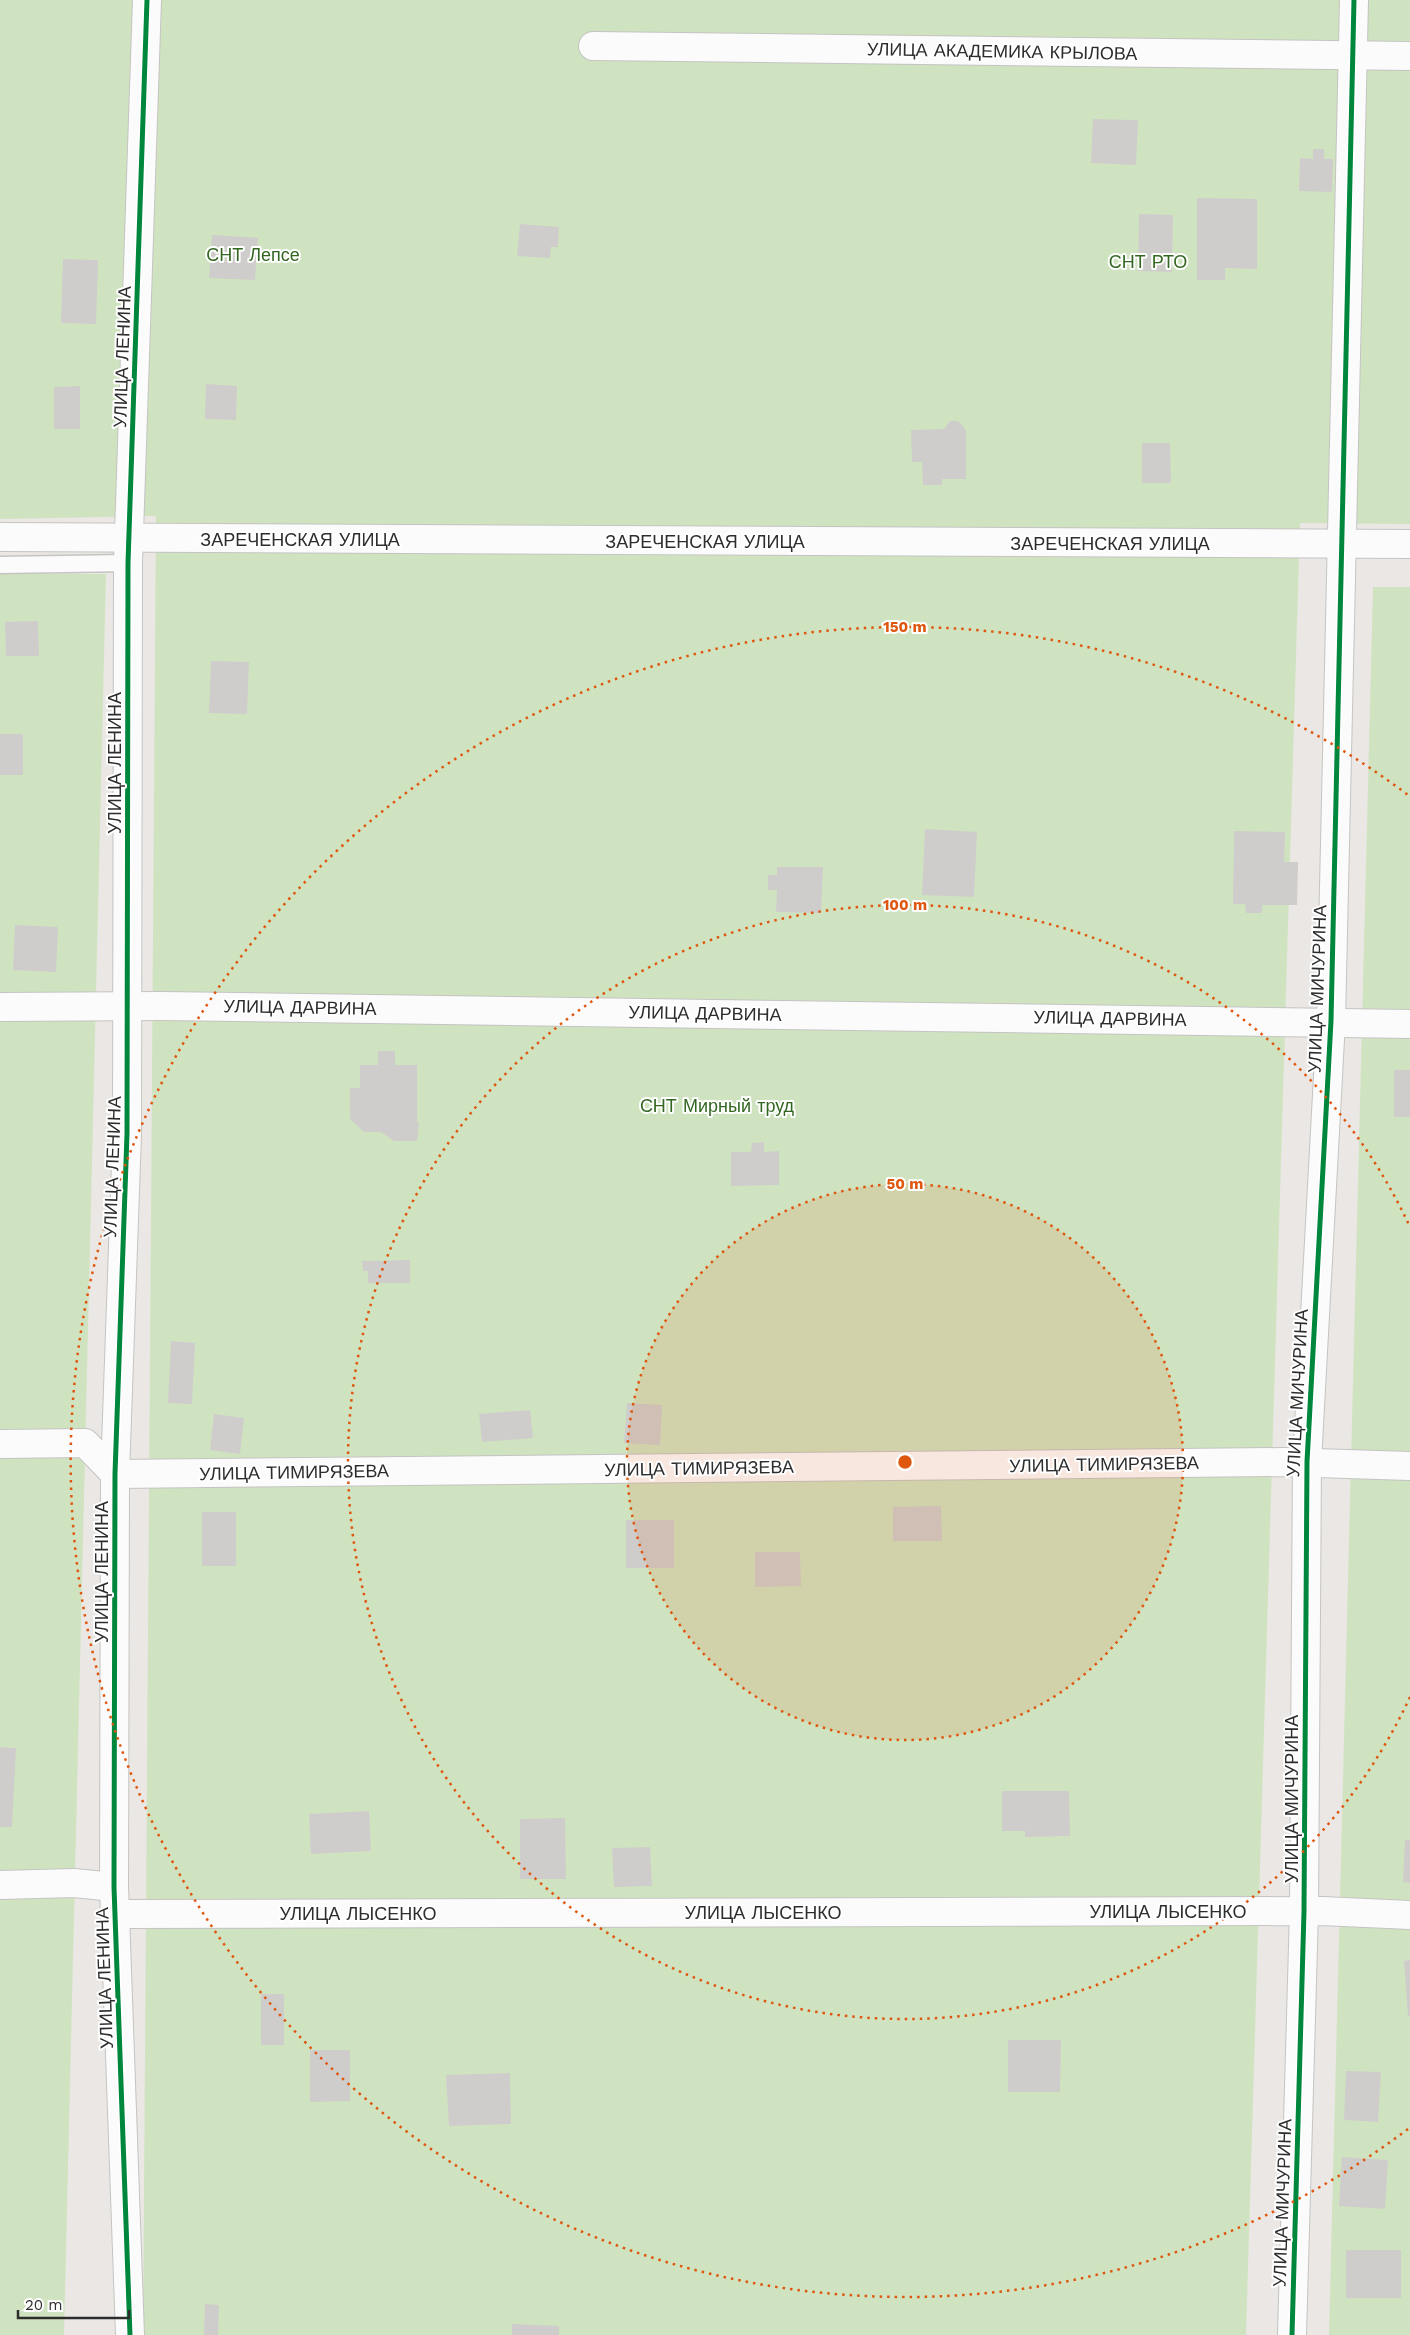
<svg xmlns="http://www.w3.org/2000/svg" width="1410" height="2335" font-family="'Work Sans',sans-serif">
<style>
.green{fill:#d0e3c0}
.building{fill:#cfcdcb}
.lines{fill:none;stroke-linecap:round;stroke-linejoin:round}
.lane-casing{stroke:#c4c4c3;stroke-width:19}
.street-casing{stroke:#c4c4c3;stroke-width:30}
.lane{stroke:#fcfbfb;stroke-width:16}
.street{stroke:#fcfbfb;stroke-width:28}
.cycleway-casing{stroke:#fff;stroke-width:8}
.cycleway{stroke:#00873e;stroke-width:5}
.ring{fill:none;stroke:#df570e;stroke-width:2.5;stroke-dasharray:2.5 5}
.labels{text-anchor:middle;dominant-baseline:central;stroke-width:4;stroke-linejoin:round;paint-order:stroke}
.street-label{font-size:18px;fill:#2d2d2d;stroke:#fff}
.park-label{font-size:18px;fill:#336721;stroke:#fff}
.centre{fill:#df570e;stroke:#fff;stroke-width:2.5}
.ring-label{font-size:15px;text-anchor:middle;font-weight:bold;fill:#df570e;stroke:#fff;stroke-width:4;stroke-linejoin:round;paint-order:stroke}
</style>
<rect width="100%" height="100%" fill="#eae7e4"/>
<g class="green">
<path d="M0,0H1410V524L1300,523L1246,2335H143L156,516L0,519Z"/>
<path d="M0,574H106L64,2335H0Z"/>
<path d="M1373,587H1410V2335H1329Z"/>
</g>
<g class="building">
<path d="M1093,119L1138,120L1136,165L1091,163Z"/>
<path d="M1313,149H1324V159H1333L1332,192L1299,191L1300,158L1313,159Z"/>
<path d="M1197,198L1257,199V269L1225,268V280H1197Z"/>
<path d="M1139,214L1173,215L1172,272L1138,271Z"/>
<path d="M520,224L559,227L558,247H551L550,258L517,256Z"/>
<path d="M212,235L258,238L255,280L209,278Z"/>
<path d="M63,259L98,260L96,324L61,323Z"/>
<path d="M206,384L237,386L236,420L205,419Z"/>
<path d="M80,386V429H54V387Z"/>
<path d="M950,421H958L966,430V479H942V485H923L922,462H912L911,430L944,429Z"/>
<path d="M1142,443H1170L1171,483H1142Z"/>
<path d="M38,621L39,656H6L5,622Z"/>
<path d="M211,661L249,662L247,714L209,713Z"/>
<rect x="0" y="734" width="23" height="41"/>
<path d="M925,829L977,832L974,897L922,895Z"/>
<path d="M1234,831L1285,832L1284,862H1298L1297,905H1262V913H1246L1245,904H1233Z"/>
<path d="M777,867H823L821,913L776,912L777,890H768V875H777Z"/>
<path d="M15,925L58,927L56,972L13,970Z"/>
<path d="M378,1051H395V1065H417V1122H419L417,1141H394L381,1132H364L350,1119V1088H360V1065H378Z"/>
<rect x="1394" y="1070" width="16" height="47"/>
<path d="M764,1142V1152L779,1151V1185L731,1186V1152H751L752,1143Z"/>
<path d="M410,1260V1283H368V1271H363L362,1261Z"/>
<path d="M171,1341L195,1343L192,1404L168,1403Z"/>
<path d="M627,1403L662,1405L660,1445L624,1443Z"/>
<path d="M530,1410L533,1438L482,1442L479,1414Z"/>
<path d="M214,1414L244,1418L240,1454L210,1450Z"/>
<path d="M941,1506L942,1541H893V1507Z"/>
<rect x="202" y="1512" width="34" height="54"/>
<rect x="626" y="1520" width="48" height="48"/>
<path d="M755,1552H800L801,1586L755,1587Z"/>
<path d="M0,1747L16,1748L12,1827H0Z"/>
<path d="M1002,1791H1069L1070,1836L1025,1837V1831H1002Z"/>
<path d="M369,1811L371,1851L311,1854L309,1814Z"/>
<path d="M565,1818L566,1879H520V1819Z"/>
<path d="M1405,1840H1410V1883L1403,1882Z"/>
<path d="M650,1847L652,1886L614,1887L612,1848Z"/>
<path d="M1410,1960V2015L1408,2016L1404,1961Z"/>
<rect x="261" y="1994" width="23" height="51"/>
<path d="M1008,2040H1061L1060,2092H1008Z"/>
<path d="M310,2050H350V2101L310,2102Z"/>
<path d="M1346,2071L1381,2072L1378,2122L1344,2120Z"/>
<path d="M510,2073L511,2124L449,2126L446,2075Z"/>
<path d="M1342,2157L1388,2160L1385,2209L1339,2206Z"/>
<rect x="1346" y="2250" width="55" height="48"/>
<path d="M205,2304L219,2305L218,2335H204Z"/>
<path d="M512,2324L559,2326V2335H512Z"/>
</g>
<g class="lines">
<g class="lane-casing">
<path id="lane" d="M0,565L128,563"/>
</g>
<g class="street-casing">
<g id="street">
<path d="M593,46L1410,56"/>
<path d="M0,537L1410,544"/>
<path d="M0,1007L161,1006L1410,1024"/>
<path d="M0,1444L85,1443L115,1474L1284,1462L1410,1466"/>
<path d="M0,1885L74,1883L114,1887"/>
<path d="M116,1914L1322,1911L1410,1915"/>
<path d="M130,2335L114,1887L115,1474L127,1134L128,563L147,0"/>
<path d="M1292,2335L1304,1911L1307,1462L1331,1021L1354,0"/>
</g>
</g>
<use href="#lane" class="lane"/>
<use href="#street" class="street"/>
<g class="cycleway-casing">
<g id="cycleway">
<path d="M130,2335L114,1887L115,1474L127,1134L128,563L147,0"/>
<path d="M1292,2335L1304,1911L1307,1462L1331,1021L1354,0"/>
</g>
</g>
<use href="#cycleway" class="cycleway"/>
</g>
<circle cx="905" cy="1462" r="278" fill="#df570e" fill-opacity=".12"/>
<g class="ring">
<circle cx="905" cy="1462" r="278"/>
<path d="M1410 1697A557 557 0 1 1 1410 1227"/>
<path d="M1408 2129A835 835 0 1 1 1408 795"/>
</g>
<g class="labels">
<g class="street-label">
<text transform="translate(1002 51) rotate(1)">УЛИЦА АКАДЕМИКА КРЫЛОВА</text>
<text transform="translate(122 357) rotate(-88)">УЛИЦА ЛЕНИНА</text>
<text x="300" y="539">ЗАРЕЧЕНСКАЯ УЛИЦА</text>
<text x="705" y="541">ЗАРЕЧЕНСКАЯ УЛИЦА</text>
<text x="1110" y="543">ЗАРЕЧЕНСКАЯ УЛИЦА</text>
<text transform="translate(114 763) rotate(-90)">УЛИЦА ЛЕНИНА</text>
<text transform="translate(1317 989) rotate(-88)">УЛИЦА МИЧУРИНА</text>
<text transform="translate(300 1007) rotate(1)">УЛИЦА ДАРВИНА</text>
<text transform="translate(705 1013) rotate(1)">УЛИЦА ДАРВИНА</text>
<text transform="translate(1110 1018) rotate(1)">УЛИЦА ДАРВИНА</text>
<text transform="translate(112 1167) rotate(-88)">УЛИЦА ЛЕНИНА</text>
<text transform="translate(1297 1393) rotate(-87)">УЛИЦА МИЧУРИНА</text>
<text transform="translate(1104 1464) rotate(-1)">УЛИЦА ТИМИРЯЗЕВА</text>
<text transform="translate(699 1468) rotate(-1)">УЛИЦА ТИМИРЯЗЕВА</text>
<text transform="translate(294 1472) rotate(-1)">УЛИЦА ТИМИРЯЗЕВА</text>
<text transform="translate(101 1572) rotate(-90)">УЛИЦА ЛЕНИНА</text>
<text transform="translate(1291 1799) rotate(-90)">УЛИЦА МИЧУРИНА</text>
<text x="1168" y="1911">УЛИЦА ЛЫСЕНКО</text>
<text x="763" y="1912">УЛИЦА ЛЫСЕНКО</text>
<text x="358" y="1913">УЛИЦА ЛЫСЕНКО</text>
<text transform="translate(104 1978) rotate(-92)">УЛИЦА ЛЕНИНА</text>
<text transform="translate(1282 2203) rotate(-88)">УЛИЦА МИЧУРИНА</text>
</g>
<g class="park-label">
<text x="253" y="254">СНТ Лепсе</text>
<text x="1148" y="261">СНТ РТО</text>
<text x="717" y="1105">СНТ Мирный труд</text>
</g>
</g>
<circle cx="905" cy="1462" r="8" class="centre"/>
<g class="ring-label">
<text x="905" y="632">150 m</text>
<text x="905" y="910">100 m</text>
<text x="905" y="1189">50 m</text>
</g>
<path d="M18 2310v8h111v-8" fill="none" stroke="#2d2d2d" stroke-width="2.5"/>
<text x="25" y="2310" font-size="15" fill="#2d2d2d" stroke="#ffffff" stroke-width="4" paint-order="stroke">20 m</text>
</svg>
